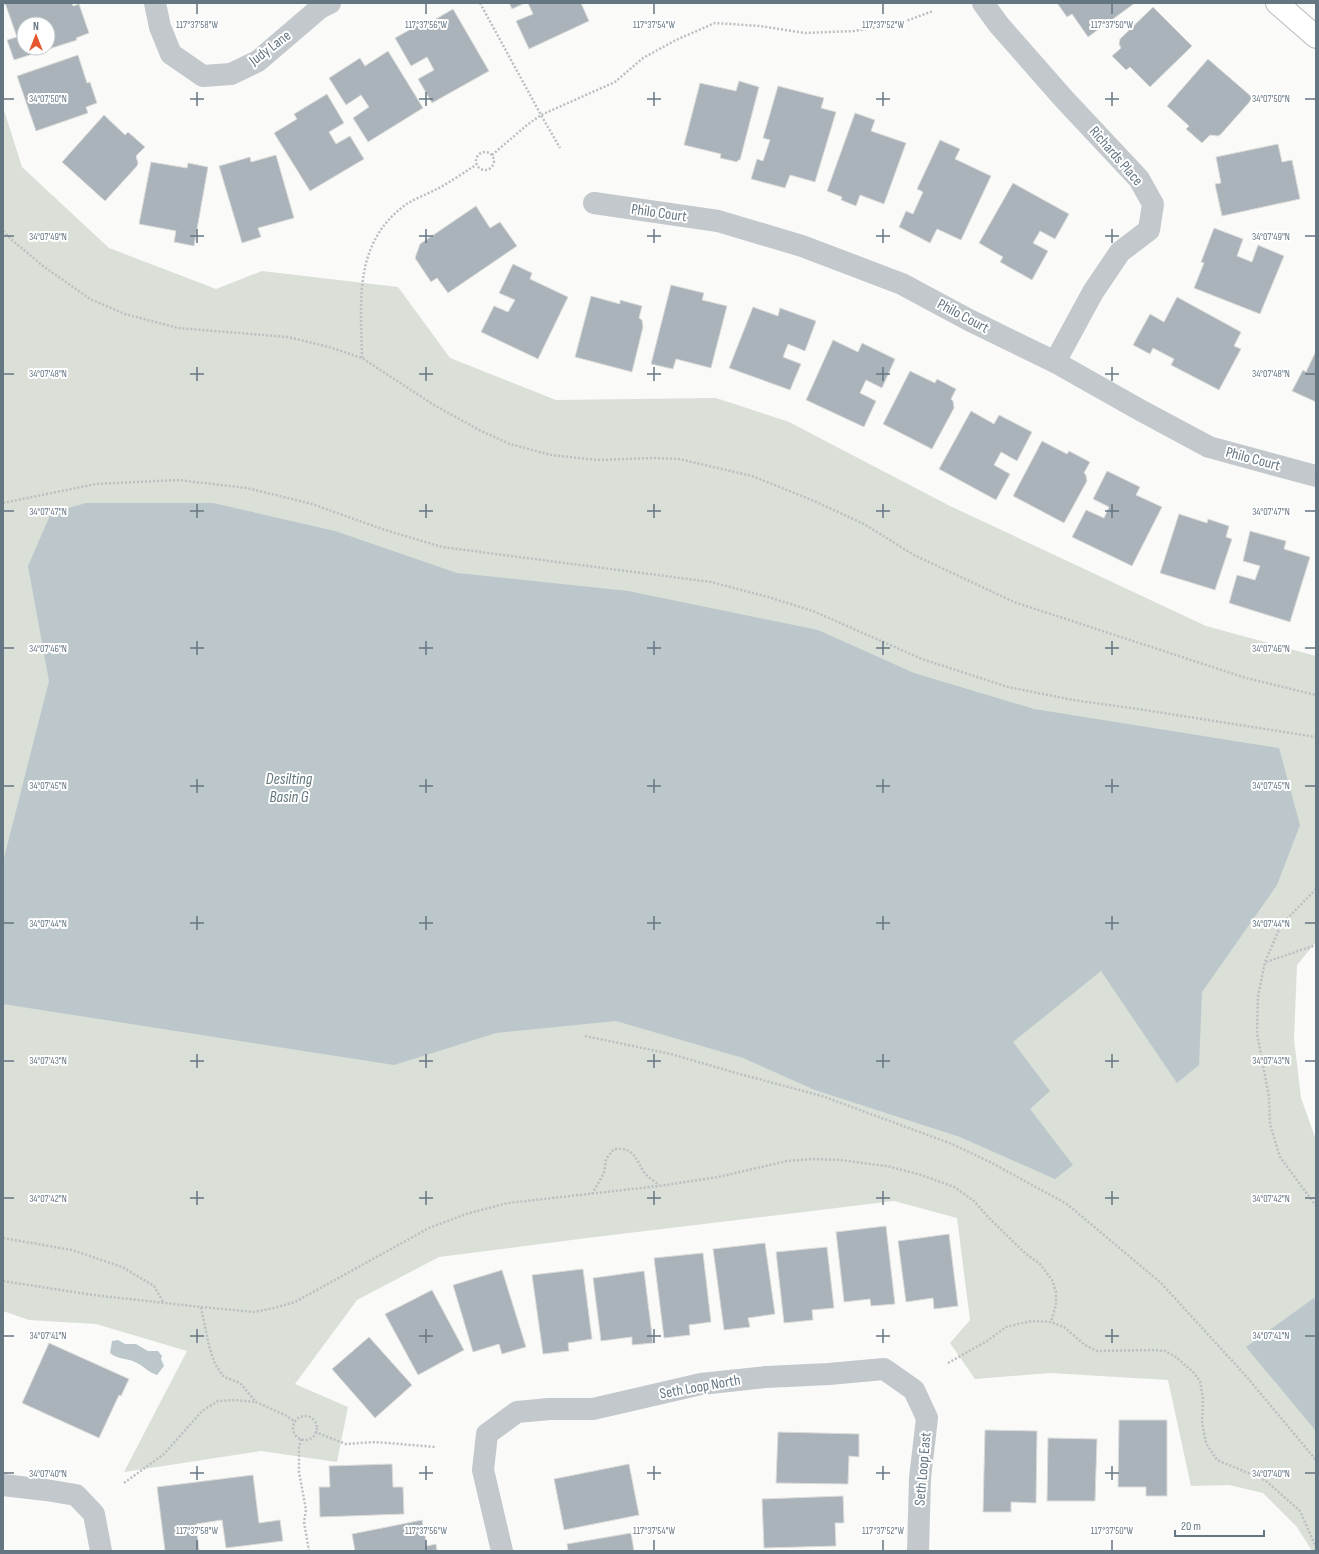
<svg xmlns="http://www.w3.org/2000/svg" width="1319" height="1554" font-family="'Sofia Sans Condensed',sans-serif">
<style>
.green{fill:#dadfd7}
.water{fill:#bbc7cb}
.building{fill:#aab3b9;stroke:#dcdcda;fill-rule:evenodd}
.lines{fill:none;stroke-linecap:round;stroke-linejoin:round}
.secondary-casing{stroke:#b3babf;stroke-width:24}
.path{stroke:#bbbfc2;stroke-width:2.5;stroke-dasharray:2 2;stroke-linecap:butt}
.street{stroke:#c3c8cc;stroke-width:22}
.secondary{stroke:#fff;stroke-width:22}
.ticks{fill:none;stroke:#657683;stroke-width:1.5}
.labels{text-anchor:middle;dominant-baseline:central;stroke-width:4;stroke-linejoin:round;paint-order:stroke}
.street-label{font-size:15px;fill:#657683;stroke:#fff}
.water-label{font-size:16px;font-style:italic;fill:#60757c;stroke:#fff}
.ticks-label{font-size:10px;text-anchor:middle;fill:#657683;stroke:#fff;stroke-width:4;stroke-linejoin:round;paint-order:stroke}
</style>
<rect width="100%" height="100%" fill="#fafaf8"/>
<path class="green" d="M3,107L22,167L109,248L216,289L262,271L398,287L450,358L556,400L716,398L789,422L948,505L1206,626L1316,656V942L1297,965L1294,1039L1301,1098L1316,1140V1551H1312L1297,1527L1263,1493L1229,1485L1191,1486L1168,1380L1050,1373L975,1379L950,1343L970,1320L957,1218L894,1201L587,1238L439,1257L357,1300L295,1384L348,1407L337,1462L261,1451L124,1472L187,1351L96,1324L29,1320L3,1311Z"/>
<g class="water">
<path d="M86,503H213L335,531L457,573L628,591L818,630L914,673L1034,709L1279,748L1300,825L1277,885L1202,992L1199,1065L1177,1083L1101,971L1013,1042L1050,1091L1030,1109L1073,1165L1055,1179L960,1137L815,1090L743,1058L616,1021L496,1033L394,1065L3,1004V862L49,681L28,566L51,513Z"/>
<path d="M1314,1298L1316,1301V1431L1246,1347Z"/>
<path d="M118,1340L125,1344H136L148,1351H158L162,1356L161,1359L164,1366L157,1375C148,1372 145,1367 137,1363C129,1358 118,1360 110,1353L112,1341Z"/>
</g>
<g class="building">
<path d="M5,3H72L73,6L79,4L89,33L76,38L77,40L14,60L7,40L17,37ZM24,24H48V48H24Z"/>
<path d="M509,3H525L512,9Z"/>
<path d="M528,3H581L589,21L529,49L516,21L533,14Z"/>
<path d="M1057,3H1135L1088,37L1072,14L1067,17Z"/>
<path d="M1153,7L1192,46L1150,87L1130,67L1126,70L1112,56L1121,48L1119,44L1120,39Z"/>
<path d="M453,9L489,71L432,103L418,79L434,70L427,57L411,66L395,38L427,20L429,23Z"/>
<path d="M388,51L423,108L368,142L353,118L369,107L361,95L346,105L329,78L360,58L365,66Z"/>
<path d="M78,55L87,83L90,82L97,103L86,107L88,113L36,131L17,76Z"/>
<path d="M1208,59L1253,98L1221,134L1218,136L1210,135L1202,143L1186,129L1189,126L1167,106Z"/>
<path d="M739,81L759,87L740,160H738L737,162L720,158L721,154L684,145L700,83L736,91Z"/>
<path d="M778,86L824,98L821,108L836,112L815,182L790,175L785,188L751,179L757,159L763,161L770,140L763,138Z"/>
<path d="M327,94L344,123L329,132L336,144L350,136L364,159L310,191L274,133L297,119L294,114Z"/>
<path d="M855,113L875,120L871,131L906,143L884,204L860,195L856,206L841,200L842,197L827,191Z"/>
<path d="M104,115L125,135L128,132L145,147L136,156L138,163L137,166L105,201L62,162Z"/>
<path d="M940,140L960,149L955,159L991,176L961,240L937,229L930,243L899,227L906,211L913,214L923,192L917,189Z"/>
<path d="M1278,144L1282,162L1292,160L1300,199L1222,216L1215,184L1221,183L1216,157Z"/>
<path d="M276,155L294,218L258,228L261,237L242,243L219,166L250,157L251,162Z"/>
<path d="M151,162L187,168L188,163L208,167L194,246L174,242L176,231L139,224Z"/>
<path d="M1013,183L1069,214L1055,239L1040,231L1033,243L1048,251L1032,280L1000,262L1003,257L979,243Z"/>
<path d="M476,206L490,228L500,222L517,246L448,293L437,278L431,282L415,258L420,244Z"/>
<path d="M1214,228L1243,239L1237,256L1252,262L1258,245L1284,256L1260,314L1194,288L1204,263L1201,262Z"/>
<path d="M513,264L532,273L530,279L568,297L538,359L481,332L494,306L508,312L515,300L499,293Z"/>
<path d="M671,285L704,293L702,300L727,306L711,368L676,359L673,369L651,364Z"/>
<path d="M591,296L620,304V300L642,306L639,318L642,320L643,327L632,372L575,357Z"/>
<path d="M1177,297L1241,332L1234,346L1241,349L1219,390L1171,365L1174,359L1153,348L1150,354L1133,345L1150,314L1164,322Z"/>
<path d="M753,307L778,316L780,308L816,321L805,351L788,344L783,357L801,364L790,390L729,368Z"/>
<path d="M833,340L858,352L862,343L895,359L882,388L866,380L860,393L876,401L864,427L806,400Z"/>
<path d="M1316,351V402L1292,391L1303,370L1306,372Z"/>
<path d="M910,371L935,383L937,379L956,389L951,399L953,401L954,408L932,449L883,424Z"/>
<path d="M971,411L994,424L999,415L1032,432L1017,461L1001,452L994,465L1010,474L996,500L939,469Z"/>
<path d="M1042,441L1067,454L1069,451L1090,462L1084,473L1086,475L1087,481L1064,523L1013,496Z"/>
<path d="M1107,471L1140,487L1136,495L1162,507L1132,566L1072,537L1086,510L1104,518L1109,507L1093,499Z"/>
<path d="M1179,514L1207,523L1208,519L1229,526L1226,537L1232,539L1215,590L1160,573Z"/>
<path d="M1250,531L1286,541L1284,549L1310,557L1290,622L1229,603L1237,575L1255,580L1260,566L1243,561Z"/>
<path d="M886,1226L895,1304L871,1306L870,1299L844,1302L836,1232Z"/>
<path d="M949,1234L958,1306L934,1309L933,1298L906,1302L898,1241Z"/>
<path d="M765,1243L775,1314L748,1318L750,1327L724,1330L713,1249Z"/>
<path d="M827,1247L834,1308L812,1310L813,1320L784,1323L776,1252Z"/>
<path d="M703,1253L711,1322L689,1325L690,1335L664,1338L654,1258Z"/>
<path d="M583,1269L592,1339L568,1343L569,1351L543,1354L532,1275Z"/>
<path d="M502,1270L526,1347L502,1354L499,1344L473,1352L453,1285Z"/>
<path d="M644,1271L653,1343L632,1345V1337L601,1341L593,1278Z"/>
<path d="M432,1290L464,1350L418,1375L385,1314Z"/>
<path d="M369,1337L412,1385L375,1418L332,1369Z"/>
<path d="M49,1343L129,1379L121,1396L119,1395L99,1438L22,1403Z"/>
<path d="M1119,1420H1167V1496H1146V1487H1118Z"/>
<path d="M985,1430L1037,1431L1036,1503L1011,1502V1512H983Z"/>
<path d="M778,1432L859,1434V1457L849,1456L848,1484L776,1483Z"/>
<path d="M1048,1438L1097,1439L1095,1501H1047Z"/>
<path d="M392,1464L393,1487H403L404,1514L320,1517L319,1487H330L329,1466Z"/>
<path d="M629,1464L639,1515L564,1530L554,1479Z"/>
<path d="M253,1475L259,1523L280,1520L283,1541L226,1548L222,1520L196,1524L199,1551H165L157,1487Z"/>
<path d="M843,1496L844,1523H835L836,1546L764,1548L762,1499Z"/>
<path d="M422,1520L427,1546L436,1544L437,1551H355L352,1534Z"/>
<path d="M631,1533L634,1551H568L567,1544Z"/>
</g>
<g class="lines">
<g class="secondary-casing">
<path id="secondary" d="M1277,3L1316,37"/>
</g>
<g class="path">
<path d="M480,3L541,115L615,82L643,58L676,40L715,23L760,26L805,33L854,31L898,24L933,11"/>
<circle cx="485" cy="161" r="9"/>
<path d="M492,155L527,125L541,115L560,148"/>
<path d="M3,231L12,240L43,266L90,299L125,314L178,328L288,337L329,347L362,358L434,405L481,431L510,444L551,455L598,460L652,458L679,459L752,476L814,501L864,524L914,555L1014,602L1246,678L1316,695"/>
<path d="M362,358C361,301 353,244 405,205C414,199 425,195 435,190C449,183 463,173 476,165"/>
<path d="M3,503L96,484L178,480L247,488L312,504L382,529L442,547L711,582L768,597L813,611L922,659L1008,687L1073,700L1138,709L1316,737"/>
<path d="M1316,889L1281,925L1265,962L1258,996L1257,1033L1269,1097L1270,1124L1280,1157L1316,1206"/>
<path d="M1266,962L1316,945"/>
<path d="M585,1036L671,1054L736,1073L822,1096L952,1144L990,1162L1067,1204L1161,1283L1246,1376L1316,1460"/>
<path d="M592,1194L604,1173L606,1159L614,1149C634,1147 635,1158 644,1172C648,1177 654,1181 659,1185"/>
<path d="M3,1238L72,1250L122,1267L154,1286L163,1302"/>
<path d="M3,1281L93,1295L201,1307L209,1346L215,1364L224,1377L240,1383L256,1402L287,1416L295,1422"/>
<path d="M201,1307L254,1312L274,1308L295,1302L429,1228L466,1214L508,1203L659,1186L718,1177L787,1161L813,1159L840,1160L887,1166L921,1175L954,1187L973,1200L989,1218L1026,1254L1040,1264L1052,1280L1056,1292V1305L1051,1322"/>
<path d="M948,1363L987,1341L1006,1327L1031,1321L1051,1322L1064,1327L1085,1345L1097,1351L1154,1350L1165,1351L1176,1357L1193,1372L1200,1381L1203,1399L1202,1422L1206,1443L1217,1460L1265,1480L1300,1511L1316,1547"/>
<circle cx="305" cy="1428" r="12"/>
<path d="M315,1432L346,1444L375,1442L436,1447"/>
<path d="M301,1439L299,1448V1472L306,1510L304,1522L309,1551"/>
<path d="M124,1483L164,1454L202,1411L218,1401L236,1400L255,1402"/>
</g>
<g class="street">
<path d="M155,3L160,27L171,54L203,76L231,74L258,61L320,8L330,3"/>
<path d="M983,3L999,25L1064,99L1139,179L1153,204L1149,230L1120,252L1093,292L1055,362"/>
<path d="M594,203L718,221L802,246L902,284L969,320L1055,362L1140,410L1209,447L1316,476"/>
<path d="M3,1485L46,1490L76,1495L94,1514L101,1551"/>
<path d="M502,1551L483,1470L487,1434L517,1412L549,1409H593L701,1384L766,1377L829,1374L884,1369L914,1390L927,1418L920,1478L918,1551"/>
</g>
<use href="#secondary" class="secondary"/>
</g>
<path class="ticks" d="M197,4V14M426,4V14M654,4V14M883,4V14M1112,4V14M197,92V106M426,92V106M654,92V106M883,92V106M1112,92V106M4,99H14M190,99H204M419,99H433M647,99H661M876,99H890M1105,99H1119M1305,99H1315M197,229V243M426,229V243M654,229V243M883,229V243M1112,229V243M4,236H14M190,236H204M419,236H433M647,236H661M876,236H890M1105,236H1119M1305,236H1315M197,367V381M426,367V381M654,367V381M883,367V381M1112,367V381M4,374H14M190,374H204M419,374H433M647,374H661M876,374H890M1105,374H1119M1305,374H1315M197,504V518M426,504V518M654,504V518M883,504V518M1112,504V518M4,511H14M190,511H204M419,511H433M647,511H661M876,511H890M1105,511H1119M1305,511H1315M197,641V655M426,641V655M654,641V655M883,641V655M1112,641V655M4,648H14M190,648H204M419,648H433M647,648H661M876,648H890M1105,648H1119M1305,648H1315M197,779V793M426,779V793M654,779V793M883,779V793M1112,779V793M4,786H14M190,786H204M419,786H433M647,786H661M876,786H890M1105,786H1119M1305,786H1315M197,916V930M426,916V930M654,916V930M883,916V930M1112,916V930M4,923H14M190,923H204M419,923H433M647,923H661M876,923H890M1105,923H1119M1305,923H1315M197,1054V1068M426,1054V1068M654,1054V1068M883,1054V1068M1112,1054V1068M4,1061H14M190,1061H204M419,1061H433M647,1061H661M876,1061H890M1105,1061H1119M1305,1061H1315M197,1191V1205M426,1191V1205M654,1191V1205M883,1191V1205M1112,1191V1205M4,1198H14M190,1198H204M419,1198H433M647,1198H661M876,1198H890M1105,1198H1119M1305,1198H1315M197,1329V1343M426,1329V1343M654,1329V1343M883,1329V1343M1112,1329V1343M4,1336H14M190,1336H204M419,1336H433M647,1336H661M876,1336H890M1105,1336H1119M1305,1336H1315M197,1466V1480M426,1466V1480M654,1466V1480M883,1466V1480M1112,1466V1480M4,1473H14M190,1473H204M419,1473H433M647,1473H661M876,1473H890M1105,1473H1119M1305,1473H1315M197,1540V1550M426,1540V1550M654,1540V1550M883,1540V1550M1112,1540V1550"/>
<g class="labels">
<g class="street-label">
<text transform="translate(270 48) rotate(-37)">Judy Lane</text>
<text transform="translate(1116 156) rotate(49)">Richards Place</text>
<text transform="translate(659 213) rotate(8)">Philo Court</text>
<text transform="translate(963 316) rotate(28)">Philo Court</text>
<text transform="translate(1253 459) rotate(15)">Philo Court</text>
<text transform="translate(700 1387) rotate(-10)">Seth Loop North</text>
<text transform="translate(923 1469) rotate(-85)">Seth Loop East</text>
</g>
<g class="water-label">
<text x="289" y="779">Desilting<tspan x="289" dy="18">Basin G</tspan></text>
</g>
</g>
<g class="ticks-label">
<text x="197" y="28">117°37'58"W</text>
<text x="426" y="28">117°37'56"W</text>
<text x="654" y="28">117°37'54"W</text>
<text x="883" y="28">117°37'52"W</text>
<text x="1112" y="28">117°37'50"W</text>
<text x="48" y="102">34°07'50"N</text>
<text x="1271" y="102">34°07'50"N</text>
<text x="48" y="240">34°07'49"N</text>
<text x="1271" y="240">34°07'49"N</text>
<text x="48" y="377">34°07'48"N</text>
<text x="1271" y="377">34°07'48"N</text>
<text x="48" y="515">34°07'47"N</text>
<text x="1271" y="515">34°07'47"N</text>
<text x="48" y="652">34°07'46"N</text>
<text x="1271" y="652">34°07'46"N</text>
<text x="48" y="789">34°07'45"N</text>
<text x="1271" y="789">34°07'45"N</text>
<text x="48" y="927">34°07'44"N</text>
<text x="1271" y="927">34°07'44"N</text>
<text x="48" y="1064">34°07'43"N</text>
<text x="1271" y="1064">34°07'43"N</text>
<text x="48" y="1202">34°07'42"N</text>
<text x="1271" y="1202">34°07'42"N</text>
<text x="48" y="1339">34°07'41"N</text>
<text x="1271" y="1339">34°07'41"N</text>
<text x="48" y="1477">34°07'40"N</text>
<text x="1271" y="1477">34°07'40"N</text>
<text x="197" y="1534">117°37'58"W</text>
<text x="426" y="1534">117°37'56"W</text>
<text x="654" y="1534">117°37'54"W</text>
<text x="883" y="1534">117°37'52"W</text>
<text x="1112" y="1534">117°37'50"W</text>
</g>
<rect width="1319" height="1554" fill="none" stroke="#657683" stroke-width="8"/>
<g transform="translate(36 36)"><circle r="19" fill="#ffffff" stroke="#c1c8cd"/>
<path d="M0-3L7 15L0 10L-7 15Z" fill="#e4572e"/>
<text y="-6" font-size="11" font-weight="bold" text-anchor="middle" fill="#657683">N</text>
</g>
<path d="M1175 1530v6h89v-6" fill="none" stroke="#657683" stroke-width="2"/>
<text x="1181" y="1530" font-size="12" fill="#657683" stroke="#ffffff" stroke-width="3" paint-order="stroke">20 m</text>
</svg>
